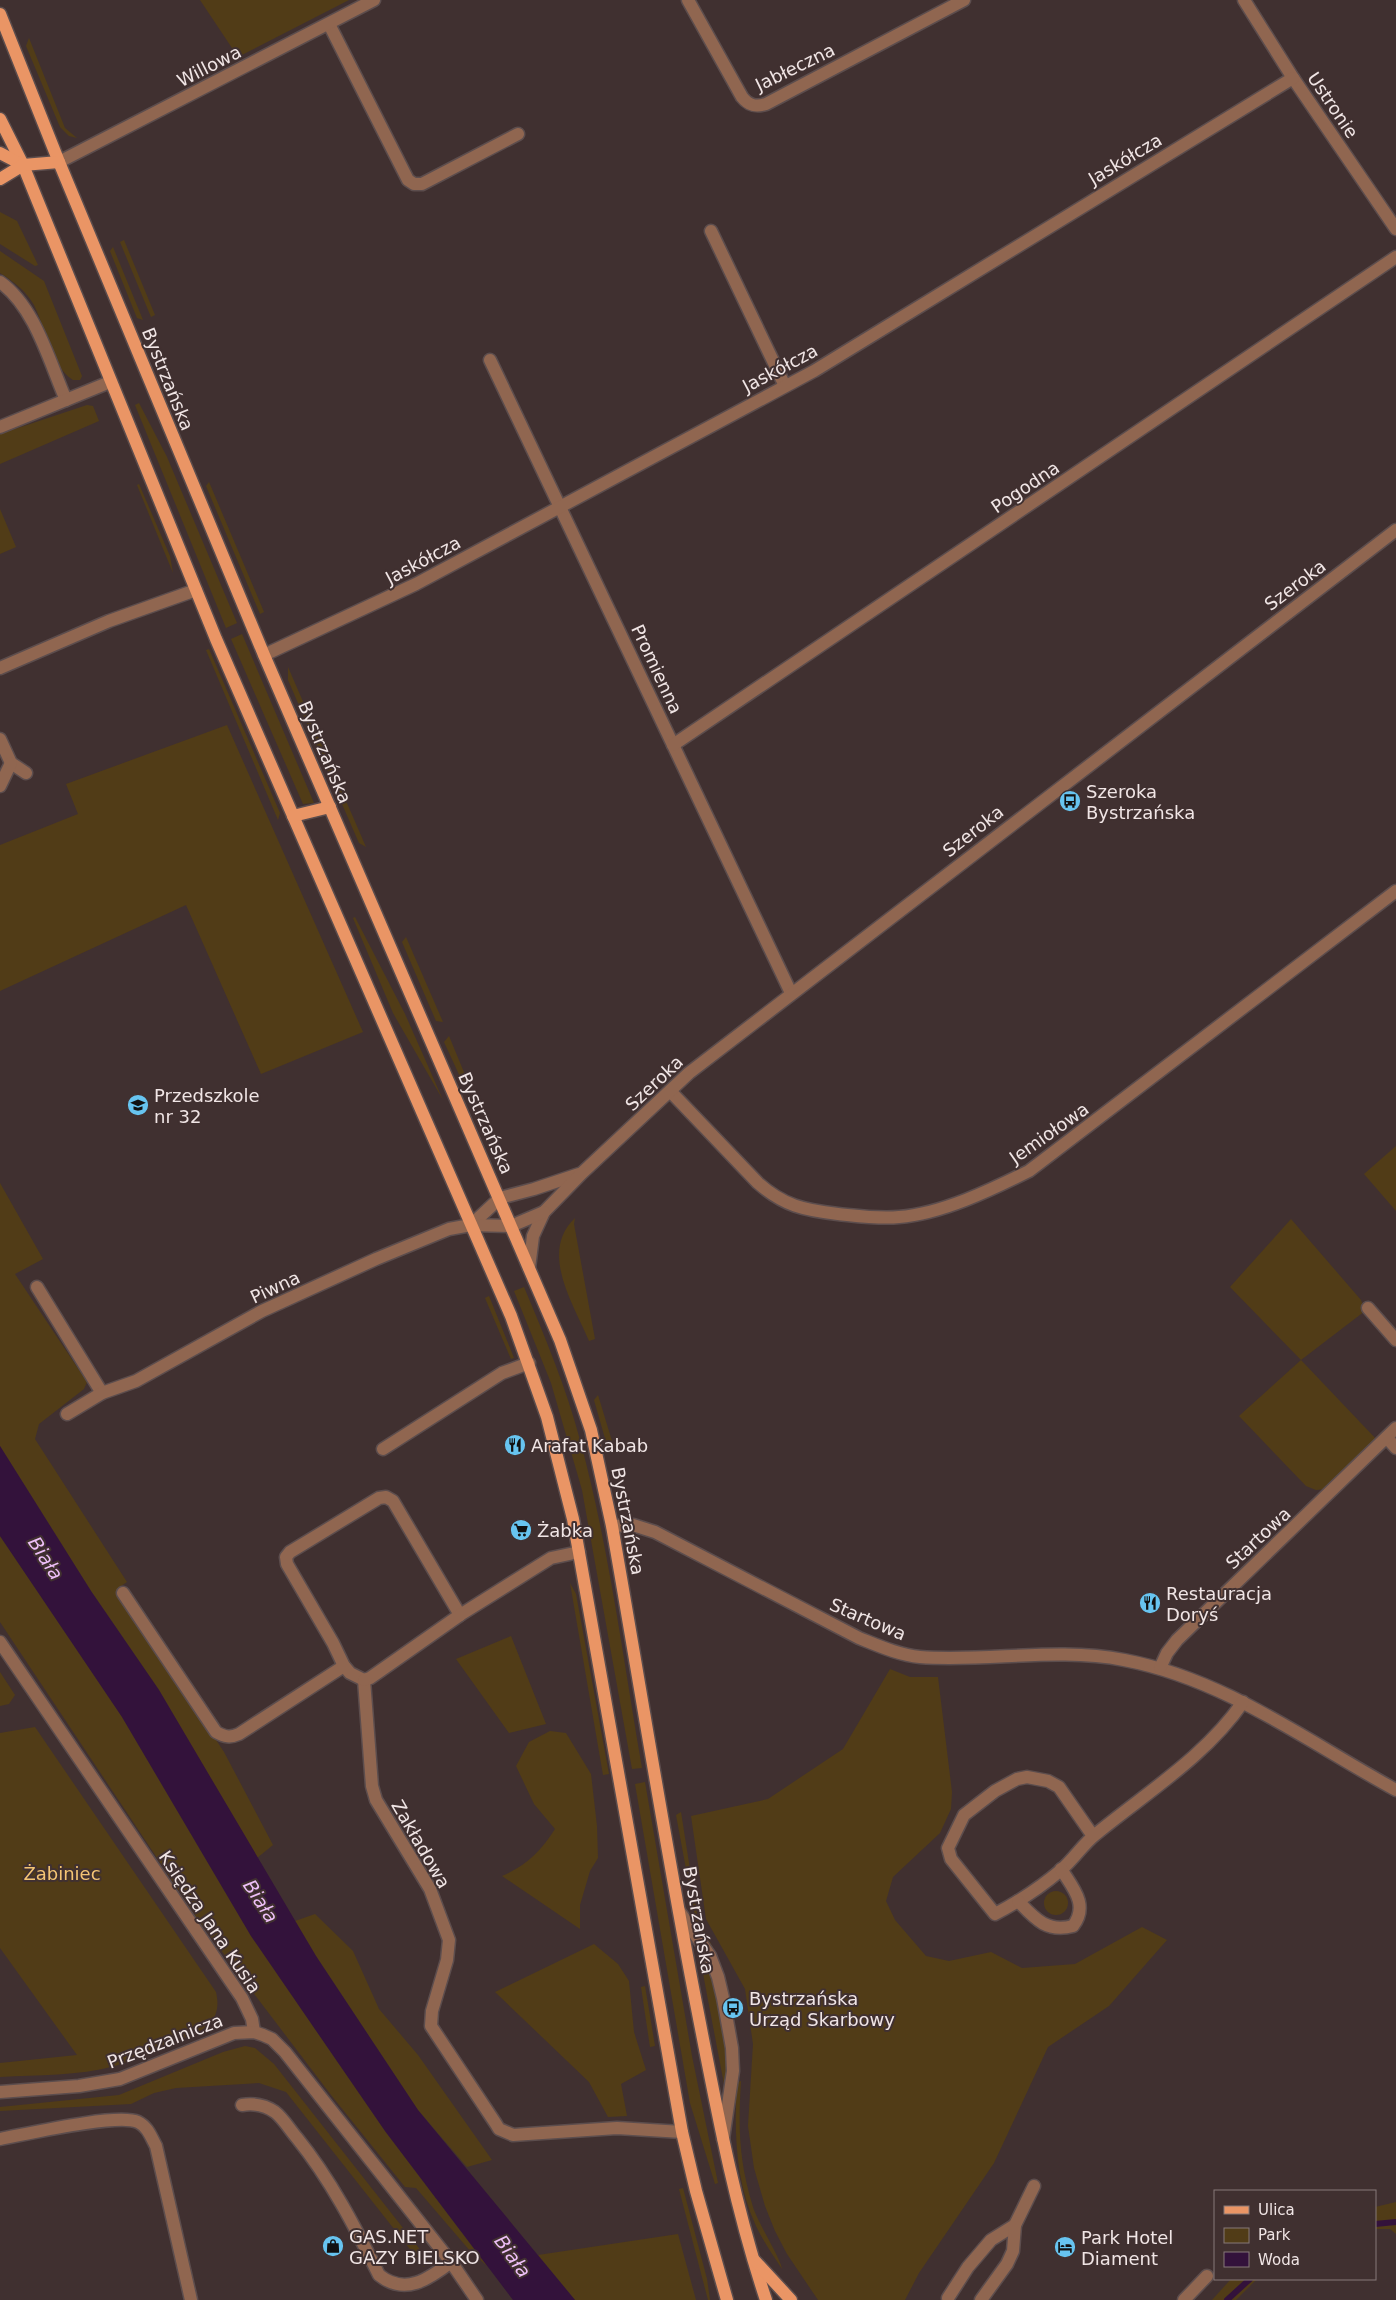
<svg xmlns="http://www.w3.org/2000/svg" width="1396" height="2300" font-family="'DejaVu Sans',sans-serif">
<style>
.green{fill:#513c17}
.water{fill:#33123b}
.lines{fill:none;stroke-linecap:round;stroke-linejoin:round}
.stream{stroke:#33123b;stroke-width:6}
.minor-casing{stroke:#5c4d4d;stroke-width:15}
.major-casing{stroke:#5c4d4d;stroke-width:15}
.minor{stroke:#906650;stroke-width:12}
.major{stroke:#ea9565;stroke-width:12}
.labels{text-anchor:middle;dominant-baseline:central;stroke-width:4;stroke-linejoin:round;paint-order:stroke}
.street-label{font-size:18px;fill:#f0e5e5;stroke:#403030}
.poi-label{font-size:18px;fill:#f0e5e5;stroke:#403030;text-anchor:start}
.park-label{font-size:18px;fill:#f4c474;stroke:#403030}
.water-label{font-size:19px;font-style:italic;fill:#edbff7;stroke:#403030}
</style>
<rect width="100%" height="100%" fill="#403030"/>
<g class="green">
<path d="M200,0H349L238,57Z"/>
<path d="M29,38L65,128L77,138L69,136L60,127L26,46Z"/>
<path d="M0,212L17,221L38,265L35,266L0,244Z"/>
<path d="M124,240L155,315L151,317L120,242Z"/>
<path d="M113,247L143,320L137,318L110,251Z"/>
<path d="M0,251L44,281L82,376L80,380H73C50,365 46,329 34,305C26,291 13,281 0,273Z"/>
<path d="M139,403L167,457L237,623L226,628L135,405Z"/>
<path d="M87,405L93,406L99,421L0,464V434Z"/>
<path d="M209,482L264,612L260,614L206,486Z"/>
<path d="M139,484L170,556L173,573L137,485Z"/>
<path d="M0,509L16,547L0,554Z"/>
<path d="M242,634L314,803L303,804L231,639Z"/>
<path d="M209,649L280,813L278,820L206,650Z"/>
<path d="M288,667L366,847L359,843L288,680Z"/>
<path d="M227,725L363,1032L261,1074L186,905L0,991V845L78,814L66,784Z"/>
<path d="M355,917L405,1014L443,1100L393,1013L353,918Z"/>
<path d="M406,937L443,1022L436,1021L402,942Z"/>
<path d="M449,1036L468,1082L462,1081L444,1042Z"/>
<path d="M1396,1146V1211L1364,1174Z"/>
<path d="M0,1183L43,1259L15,1274L87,1382L84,1389L39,1424L35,1439L127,1582L121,1586L120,1595L224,1752L273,1845L257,1858L159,1690L91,1591L0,1446Z"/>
<path d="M575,1218L574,1224L595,1339L589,1341C573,1303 539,1252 575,1218Z"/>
<path d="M1291,1219L1361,1300L1365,1311L1301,1360L1377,1440L1326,1489L1316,1490L1306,1486L1239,1416L1301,1360L1230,1287Z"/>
<path d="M524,1287C545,1337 566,1387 580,1440C609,1547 623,1658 642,1768L632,1769L582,1490L551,1383L514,1291Z"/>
<path d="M489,1296L514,1358L511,1359L485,1298Z"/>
<path d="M598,1395L615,1451L608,1449L594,1400Z"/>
<path d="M0,1536L122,1717L251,1936L385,2131L487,2266L471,2252L416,2188L405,2187L331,2095L201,1924L0,1622Z"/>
<path d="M570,1583L576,1594L609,1774L603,1775Z"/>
<path d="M511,1636L546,1724L509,1733L456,1659Z"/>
<path d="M890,1669L910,1677H938L952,1792L951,1809L940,1833L893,1877L886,1901L895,1920L926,1956L949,1961L991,1952L1022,1968L1075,1964L1142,1927L1167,1940L1109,2006L1048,2047L994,2163L919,2273L905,2300H818L787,2254L775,2231L765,2206L754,2168L748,2126L753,2044L745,1989L706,1919L691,1816L768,1799L843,1749Z"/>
<path d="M0,1672L15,1695L9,1704L0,1706Z"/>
<path d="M35,1727L216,1992C224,2026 197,2033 172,2043C153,2051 135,2060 115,2066C78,2076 38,2075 0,2077V2063L77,2055L0,1948V1733Z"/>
<path d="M550,1731L566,1733L591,1774L597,1826L598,1858L590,1871L580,1905V1929L502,1876C526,1866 541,1851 555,1829L534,1804L516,1766L529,1742Z"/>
<path d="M645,1782L692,2056L718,2183L715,2184L690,2103L635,1784Z"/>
<path d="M681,1812L698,1920L716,1953L714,1954L696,1923L676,1815Z"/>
<circle cx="1056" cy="1903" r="12"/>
<path d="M315,1914L353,1951L379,2009L418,2055L492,2160L467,2167L418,2110L316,1956L295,1921Z"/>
<path d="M594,1944L618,1964L629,1981L634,2032L646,2070L621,2084L627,2116L608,2117L589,2082L495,1992Z"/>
<path d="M704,1960C715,1978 735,2069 724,2084L701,1963Z"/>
<path d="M645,1986L655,2046L650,2047L641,1987Z"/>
<path d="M245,2046L255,2048L274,2064L429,2261L424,2267L286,2092L259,2083L176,2088L154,2093L131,2104L0,2111V2107L119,2095L223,2052Z"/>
<path d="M741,2081C738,2129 739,2161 753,2207C757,2221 782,2261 782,2269C773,2255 763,2241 756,2226C735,2180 734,2131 737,2082Z"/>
<path d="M683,2188L707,2279L710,2300H708L679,2189Z"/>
<path d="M1396,2202V2234L1390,2229H1375V2207Z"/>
<path d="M678,2234L696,2300H575L538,2255Z"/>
<path d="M1231,2279H1257L1236,2300H1212Z"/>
</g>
<path class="water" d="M0,1446L91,1591L159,1690L316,1956L418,2110L575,2300H513L385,2131L251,1936L122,1717L0,1536Z"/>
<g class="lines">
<g class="stream">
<path d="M1375,2224L1396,2222"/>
<path d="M1227,2300L1250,2279"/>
</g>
<g class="minor-casing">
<g id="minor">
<path d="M688,0L742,97C749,106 756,107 766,104L964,0"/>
<path d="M1244,0L1293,78L1396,229"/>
<path d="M329,24L408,180L414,184H422L518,134"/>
<path d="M59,162L374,0"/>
<path d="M711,231L785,386"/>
<path d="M0,282C35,307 49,361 66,400"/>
<path d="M490,360L791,993"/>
<path d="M0,427L110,382"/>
<path d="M264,655L416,584L814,371L1293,78"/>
<path d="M0,668L109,621L196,590"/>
<path d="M0,739L11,763L26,773"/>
<path d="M673,745L1396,257"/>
<path d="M0,786L11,763"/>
<path d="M670,1091L758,1183C784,1206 804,1210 838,1214C858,1216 879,1219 899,1217C941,1214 991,1190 1029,1171L1396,891"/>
<path d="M471,1225L500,1198L534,1189L579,1174"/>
<path d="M529,1268L533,1236L544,1212L582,1173L689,1073L1396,530"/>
<path d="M37,1287L102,1393"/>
<path d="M1368,1308L1396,1340"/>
<path d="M67,1414L102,1393L136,1381L262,1311L376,1259L449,1229L471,1225L511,1226L544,1212"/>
<path d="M1387,1438L1396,1448"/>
<path d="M383,1449L502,1373L529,1363"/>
<path d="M612,1526L633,1525L655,1532L859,1638C879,1646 899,1655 920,1657C988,1662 1057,1647 1124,1660C1225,1679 1308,1742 1396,1790"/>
<path d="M123,1593L216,1732C225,1737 230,1738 239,1734L344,1666"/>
<path d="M0,1642L242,1998L252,2019L254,2032"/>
<path d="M1160,1668L1167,1653L1177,1640L1396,1428"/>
<path d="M364,1680L372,1786L376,1800L430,1889L449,1940L447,1960L432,2011L431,2026L496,2124L499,2129L513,2135L617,2128L682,2132"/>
<path d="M364,1680L350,1673L344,1666L333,1643L287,1564L286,1557L290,1552L379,1498L386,1497L393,1501L460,1615"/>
<path d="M364,1680L370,1678L460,1615L551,1558L579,1552"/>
<path d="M1093,1836L1059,1787L1048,1781L1027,1777L1017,1779L995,1791L964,1815L948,1848L951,1859L995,1914C1018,1902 1041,1887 1061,1870C1074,1859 1083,1844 1096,1834C1146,1793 1206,1756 1243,1702"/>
<path d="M1018,1901C1035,1919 1047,1933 1073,1926C1089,1905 1073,1888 1061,1869"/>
<path d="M679,1911L710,1956L718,1977L723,1998L732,2048L733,2071L723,2139"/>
<path d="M0,2092L79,2086L120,2079L234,2033L254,2032L263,2035L272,2039L285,2052L451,2262L477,2300"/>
<path d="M242,2105C254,2103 265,2105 275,2112C283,2118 290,2130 297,2138C331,2180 355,2227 379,2275C405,2296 429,2279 451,2262"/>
<path d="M0,2139C27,2134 117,2113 138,2122C148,2127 151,2137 156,2146L191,2300"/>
<path d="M948,2298L968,2267L991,2240L1015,2225"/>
<path d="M981,2300L1007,2264L1013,2251L1015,2225L1034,2186"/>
<path d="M1184,2300L1207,2276"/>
</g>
</g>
<g class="major-casing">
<g id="major">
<path d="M0,14L59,162L264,655L560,1340L591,1430L612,1526C640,1685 665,1844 696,2003C716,2105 733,2201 766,2300"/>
<path d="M0,119L23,165L216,639L511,1316L547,1417L573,1519L682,2132L696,2191L727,2300"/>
<path d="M0,153L23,165"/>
<path d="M0,179L23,165L59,162"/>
<path d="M293,816L330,807"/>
<path d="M755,2261L791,2300"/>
</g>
</g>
<use href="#minor" class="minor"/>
<use href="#major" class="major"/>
</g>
<defs>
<g id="bus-disc" transform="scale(1.125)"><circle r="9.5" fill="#67c4f0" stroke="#403030"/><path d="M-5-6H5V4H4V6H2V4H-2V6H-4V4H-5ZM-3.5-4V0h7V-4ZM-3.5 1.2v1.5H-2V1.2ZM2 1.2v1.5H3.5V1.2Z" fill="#111"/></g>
<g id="school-disc" transform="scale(1.125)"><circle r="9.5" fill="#67c4f0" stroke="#403030"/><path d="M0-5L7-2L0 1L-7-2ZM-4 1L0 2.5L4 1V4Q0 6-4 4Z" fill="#111"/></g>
<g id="restaurant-disc" transform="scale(1.125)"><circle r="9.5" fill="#67c4f0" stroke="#403030"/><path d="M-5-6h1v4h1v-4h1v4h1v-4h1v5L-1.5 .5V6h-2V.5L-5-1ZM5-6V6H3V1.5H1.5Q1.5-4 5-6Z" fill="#111"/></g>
<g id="supermarket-disc" transform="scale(1.125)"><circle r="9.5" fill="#67c4f0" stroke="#403030"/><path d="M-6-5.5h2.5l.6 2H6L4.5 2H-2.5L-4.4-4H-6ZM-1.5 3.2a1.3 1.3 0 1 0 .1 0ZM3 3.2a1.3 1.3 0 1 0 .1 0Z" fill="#111"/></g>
<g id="shop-disc" transform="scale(1.125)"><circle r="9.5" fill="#67c4f0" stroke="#403030"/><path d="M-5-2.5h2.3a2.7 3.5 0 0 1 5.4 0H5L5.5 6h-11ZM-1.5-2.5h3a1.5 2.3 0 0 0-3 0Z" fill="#111"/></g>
<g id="hotel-disc" transform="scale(1.125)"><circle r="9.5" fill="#67c4f0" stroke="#403030"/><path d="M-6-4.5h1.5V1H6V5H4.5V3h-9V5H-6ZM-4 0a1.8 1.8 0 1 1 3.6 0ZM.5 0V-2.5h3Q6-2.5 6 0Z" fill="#111"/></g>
</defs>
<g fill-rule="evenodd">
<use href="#bus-disc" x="1070" y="801"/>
<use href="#school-disc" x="138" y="1105"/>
<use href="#restaurant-disc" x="515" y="1445"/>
<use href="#supermarket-disc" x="521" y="1530"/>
<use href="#restaurant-disc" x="1150" y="1603"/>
<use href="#bus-disc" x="733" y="2008"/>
<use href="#shop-disc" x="333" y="2246"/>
<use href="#hotel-disc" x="1065" y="2247"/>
</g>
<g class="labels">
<g class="street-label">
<text transform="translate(209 66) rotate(-27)">Willowa</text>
<text transform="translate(795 67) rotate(-26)">Jabłeczna</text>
<text transform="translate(1333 105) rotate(56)">Ustronie</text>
<text transform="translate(1125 159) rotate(-31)">Jaskółcza</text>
<text transform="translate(780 368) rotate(-28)">Jaskółcza</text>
<text transform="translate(168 379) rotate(68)">Bystrzańska</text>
<text transform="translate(1025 487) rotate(-34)">Pogodna</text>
<text transform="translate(423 560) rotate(-28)">Jaskółcza</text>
<text transform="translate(1295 585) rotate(-37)">Szeroka</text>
<text transform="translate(657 669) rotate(65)">Promienna</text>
<text transform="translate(325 752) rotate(67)">Bystrzańska</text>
<text transform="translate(973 831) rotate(-38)">Szeroka</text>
<text transform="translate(654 1083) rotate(-43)">Szeroka</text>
<text transform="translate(486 1123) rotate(66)">Bystrzańska</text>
<text transform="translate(1049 1133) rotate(-35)">Jemiołowa</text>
<text transform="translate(275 1287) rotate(-25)">Piwna</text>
<text transform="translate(628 1521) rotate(79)">Bystrzańska</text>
<text transform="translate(1258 1538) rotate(-43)">Startowa</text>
<text transform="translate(868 1619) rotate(23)">Startowa</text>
<text transform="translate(421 1844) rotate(60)">Zakładowa</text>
<text transform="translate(699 1920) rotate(80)">Bystrzańska</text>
<text transform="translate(210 1922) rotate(56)">Księdza Jana Kusia</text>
<text transform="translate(165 2041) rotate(-21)">Przędzalnicza</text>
</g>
<g class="poi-label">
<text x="1086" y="791">Szeroka<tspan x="1086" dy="21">Bystrzańska</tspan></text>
<text x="154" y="1095">Przedszkole<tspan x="154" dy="21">nr 32</tspan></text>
<text x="531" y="1445">Arafat Kabab</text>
<text x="537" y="1530">Żabka</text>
<text x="1166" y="1593">Restauracja<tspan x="1166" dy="21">Doryś</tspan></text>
<text x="749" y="1998">Bystrzańska<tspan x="749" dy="21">Urząd Skarbowy</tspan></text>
<text x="349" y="2236">GAS.NET<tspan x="349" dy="21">GAZY BIELSKO</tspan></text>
<text x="1081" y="2237">Park Hotel<tspan x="1081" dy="21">Diament</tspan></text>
</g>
<g class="park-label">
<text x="62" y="1873">Żabiniec</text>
</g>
<g class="water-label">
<text transform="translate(46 1558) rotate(57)">Biała</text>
<text transform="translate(261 1901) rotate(57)">Biała</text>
<text transform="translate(513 2256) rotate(54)">Biała</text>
</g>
</g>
<rect x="1214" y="2190" width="162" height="90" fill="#403030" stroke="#867878"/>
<rect x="1224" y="2206" width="25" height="8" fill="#ea9565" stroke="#867878"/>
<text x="1258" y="2215" font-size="15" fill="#f0e5e5">Ulica</text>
<rect x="1224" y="2228" width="25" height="15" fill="#513c17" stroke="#867878"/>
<text x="1258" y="2240" font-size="15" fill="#f0e5e5">Park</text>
<rect x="1224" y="2252" width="25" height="15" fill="#33123b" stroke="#867878"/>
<text x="1258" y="2265" font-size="15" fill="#f0e5e5">Woda</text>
</svg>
